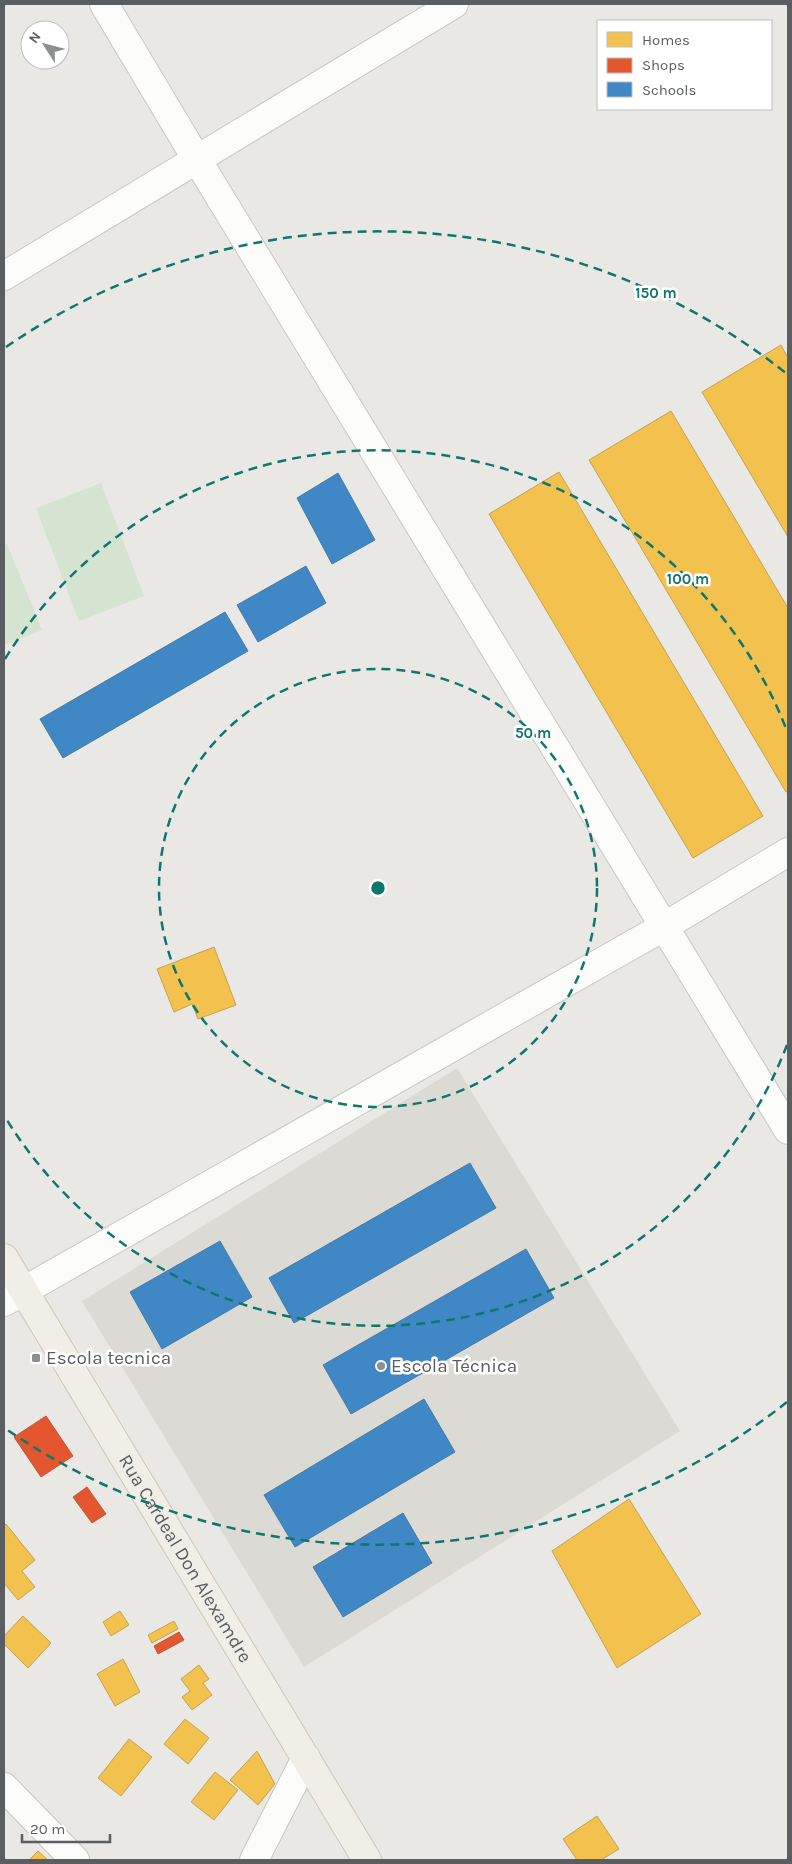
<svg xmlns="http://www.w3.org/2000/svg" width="792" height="1864" font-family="Karla,sans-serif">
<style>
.education{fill:#dcdad4}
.green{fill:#d4e4d0}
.homes{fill:#f2c14e;stroke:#c4a354}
.shops{fill:#e4572e;stroke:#bb593d}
.schools{fill:#3f88c5;stroke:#477ba7}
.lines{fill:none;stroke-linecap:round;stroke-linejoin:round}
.minor-casing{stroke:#c6c6c6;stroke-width:30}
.major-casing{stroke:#cfc6b4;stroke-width:30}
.minor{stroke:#fcfcfb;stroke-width:28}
.major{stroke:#f1eee7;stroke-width:28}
.ring{fill:none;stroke:#0f766e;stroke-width:2.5;stroke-dasharray:9 6}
.poi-dot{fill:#8c8e8f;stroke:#fff;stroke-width:2}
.labels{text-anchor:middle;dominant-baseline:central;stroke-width:5;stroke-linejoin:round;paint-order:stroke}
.poi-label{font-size:19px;fill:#5a5d61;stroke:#fff;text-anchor:start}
.street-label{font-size:19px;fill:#5a5d61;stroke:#fff}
.centre{fill:#0f766e;stroke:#fff;stroke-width:2.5}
.ring-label{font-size:15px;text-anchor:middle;font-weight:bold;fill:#0f766e;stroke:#fff;stroke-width:5;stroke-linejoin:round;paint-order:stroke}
</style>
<rect width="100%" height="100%" fill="#e9e8e4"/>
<path class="education" d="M457,1068L680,1431L304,1667L82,1301Z"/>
<g class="green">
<path d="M101,483L144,596L79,621L36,508Z"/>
<path d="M7,544L42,630L4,645V545Z"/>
</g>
<g class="homes">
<path d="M781,345L788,358V537L702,392Z"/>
<path d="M671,411L788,608V791L786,792L589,460Z"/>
<path d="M559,472L763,816L693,858L489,514Z"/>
<path d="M214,947L236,1005L198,1019L192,1004L174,1012L157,969Z"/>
<path d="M629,1499L701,1614L617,1668L552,1551Z"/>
<path d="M6,1524L35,1560L22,1571L35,1587L18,1600L4,1583V1526Z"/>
<path d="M120,1611L129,1625L111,1636L103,1622Z"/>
<path d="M23,1616L51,1643L28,1668L4,1644V1636Z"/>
<path d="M174,1621L178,1629L152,1643L148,1635Z"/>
<path d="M123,1659L140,1692L115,1706L97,1674Z"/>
<path d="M199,1665L209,1679L203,1683L212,1695L192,1710L182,1697L190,1691L181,1679Z"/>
<path d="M185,1719L209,1738L188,1764L164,1744Z"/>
<path d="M129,1739L152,1757L121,1796L98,1778Z"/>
<path d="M257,1751L275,1784L258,1805L230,1780Z"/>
<path d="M215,1772L238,1790L214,1820L191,1802Z"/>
<path d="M597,1816L619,1849L601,1860H577L563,1839Z"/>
<path d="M38,1851L48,1860H29Z"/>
</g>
<g class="shops">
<path d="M46,1416L73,1456L41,1477L14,1437Z"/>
<path d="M87,1487L106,1514L92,1523L73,1497Z"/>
<path d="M179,1632L184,1640L158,1654L154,1646Z"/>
</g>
<g class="schools">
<path d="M338,473L375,540L332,564L297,498Z"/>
<path d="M306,566L326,603L258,642L237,605Z"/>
<path d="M225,612L248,651L63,758L40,719Z"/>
<path d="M470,1163L496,1208L294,1323L269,1278Z"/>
<path d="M220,1241L252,1297L162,1349L130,1292Z"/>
<path d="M526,1249L554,1298L351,1414L323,1365Z"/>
<path d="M424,1399L455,1452L295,1547L264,1495Z"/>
<path d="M403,1513L432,1563L343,1617L313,1567Z"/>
</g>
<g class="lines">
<g class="minor-casing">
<g id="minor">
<path d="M104,4L196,158L788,1130"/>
<path d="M4,276L454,4"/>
<path d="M4,1302L665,926L788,852"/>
<path d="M4,1787L75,1860"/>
<path d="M254,1860L306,1758"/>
</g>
</g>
<g class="major-casing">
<g id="major">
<path id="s1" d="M4,1258L367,1860"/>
</g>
</g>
<use href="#minor" class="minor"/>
<use href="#major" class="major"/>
</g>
<g class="ring">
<circle cx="378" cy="888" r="219"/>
<path d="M787 1045A438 438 0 0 1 5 1117M5 659A438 438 0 0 1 787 731"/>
<path d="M787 1402A657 657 0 0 1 6 1429M6 347A657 657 0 0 1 787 374"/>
</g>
<g class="poi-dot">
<rect x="31" y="1353" width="10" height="10" rx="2.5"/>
<circle cx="381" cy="1366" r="5"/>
</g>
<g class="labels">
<g class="poi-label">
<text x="46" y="1358">Escola tecnica</text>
<text x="391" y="1366">Escola Técnica</text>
</g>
<g class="street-label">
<text stroke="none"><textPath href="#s1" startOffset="351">Rua Cardeal Don Alexamdre</textPath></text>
</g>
</g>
<circle cx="378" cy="888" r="8" class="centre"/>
<g class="ring-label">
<text x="656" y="298">150 m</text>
<text x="688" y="584">100 m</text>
<text x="533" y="738">50 m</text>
</g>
<rect width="792" height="1864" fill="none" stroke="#5a5d61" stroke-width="10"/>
<rect x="597" y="20" width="175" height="90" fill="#ffffff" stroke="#bdbec0"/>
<rect x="607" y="32" width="25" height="15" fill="#f2c14e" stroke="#bdbec0"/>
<text x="642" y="45" font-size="15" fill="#5a5d61">Homes</text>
<rect x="607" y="58" width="25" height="15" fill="#e4572e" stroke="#bdbec0"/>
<text x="642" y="70" font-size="15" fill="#5a5d61">Shops</text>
<rect x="607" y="82" width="25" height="15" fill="#3f88c5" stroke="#bdbec0"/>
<text x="642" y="95" font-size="15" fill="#5a5d61">Schools</text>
<g transform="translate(45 45) rotate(306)"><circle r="24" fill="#ffffff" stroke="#bdbec0"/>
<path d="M0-4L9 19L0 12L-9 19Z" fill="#8c8e8f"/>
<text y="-8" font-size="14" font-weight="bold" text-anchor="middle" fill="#5a5d61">N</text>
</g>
<path d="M22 1834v8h88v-8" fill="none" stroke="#5a5d61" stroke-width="2.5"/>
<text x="30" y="1834" font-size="15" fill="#5a5d61" stroke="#ffffff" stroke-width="4" paint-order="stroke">20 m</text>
</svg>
